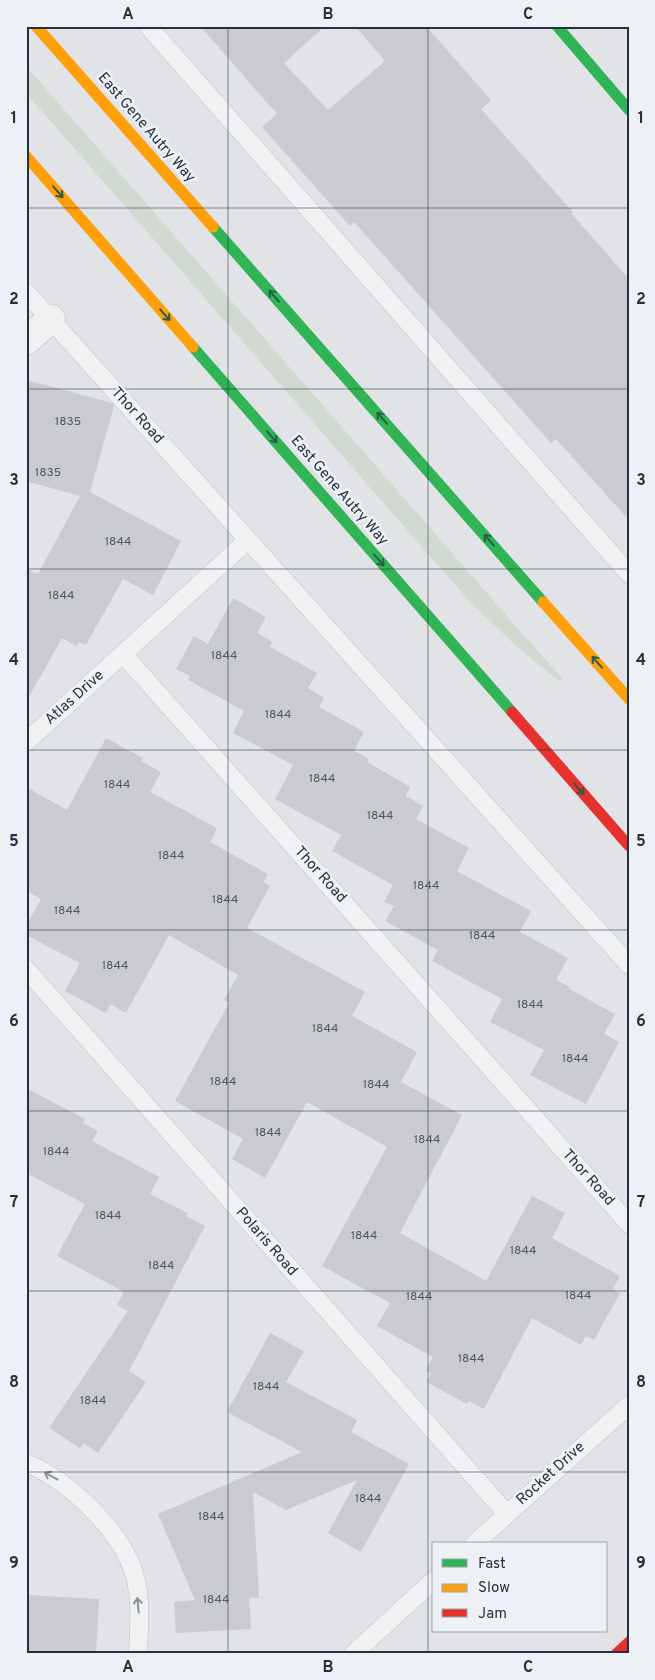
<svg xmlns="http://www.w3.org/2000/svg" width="655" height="1680" font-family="Overpass,sans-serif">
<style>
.green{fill:#d1dad1}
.building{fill:#c9cbce}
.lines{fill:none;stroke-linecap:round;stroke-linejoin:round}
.lane-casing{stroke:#bfc1c4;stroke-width:19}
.street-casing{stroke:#bfc1c4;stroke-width:29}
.lane{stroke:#f0f1f3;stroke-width:18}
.street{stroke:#f0f1f3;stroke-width:28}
.fast{stroke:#30b455;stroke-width:11}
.slow{stroke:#ff9f0a;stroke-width:11}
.jam{stroke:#e5322d;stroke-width:11}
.oneway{stroke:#2a5e47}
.oneway2{stroke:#8b909a}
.grid{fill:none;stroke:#263040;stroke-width:1;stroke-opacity:0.55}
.labels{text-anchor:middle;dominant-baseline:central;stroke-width:5;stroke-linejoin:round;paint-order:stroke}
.number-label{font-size:12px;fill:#505864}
.street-label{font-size:15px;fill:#263040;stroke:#edf1f6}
.neatline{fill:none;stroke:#263040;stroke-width:2}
.grid-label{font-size:16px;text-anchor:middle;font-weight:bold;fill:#263040}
</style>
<rect width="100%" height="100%" fill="#e1e3e6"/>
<path class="green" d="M26,66L535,648L563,679L559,681L517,647L469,601L26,93Z"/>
<g class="building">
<path d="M200,26H325L284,63L328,110L385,61L355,26H426L491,100L481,109L573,212L571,213L629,279V520L556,439L551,443L354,222L350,226L262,127L277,114Z"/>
<path d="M26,380L112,403L114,406L90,492L181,541L153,595L123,579L86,645L79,642L76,646L62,638L26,702V569L38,574L80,496L26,481Z"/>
<path d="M233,598L266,617L257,633L273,642L270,647L317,673L308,688L324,698L319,707L364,732L354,751L369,759L367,762L410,787L406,796L423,806L416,819L469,848L457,871L531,911L520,932L568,958L556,980L570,987L569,989L615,1014L604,1034L619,1042L586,1104L530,1075L544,1050L490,1022L502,999L432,961L438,950L385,921L394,906L384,902L393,885L332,851L341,835L275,799L293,765L233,733L244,711L188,680L190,676L176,669L194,636L208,644Z"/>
<path d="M106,738L143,758L141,761L161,772L150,792L217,828L210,842L268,874L264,882L270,886L247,928L365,992L352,1016L417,1052L401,1082L462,1115L400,1233L486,1281L532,1196L565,1213L552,1238L620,1276L613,1289L620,1293L594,1340L586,1336L581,1345L532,1318L484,1409L469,1401L467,1404L426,1382L431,1374L426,1370L433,1357L377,1326L390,1303L322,1266L387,1147L307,1102L265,1178L232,1159L243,1139L175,1101L229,1003L224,1000L238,975L169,935L126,1013L110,1004L106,1013L65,991L80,963L26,935V927L41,899L26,890V787L67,810Z"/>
<path d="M26,1088L85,1119L83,1123L98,1131L92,1141L159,1177L150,1194L188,1213L186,1216L205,1226L129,1371L146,1382L98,1453L84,1443L80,1448L49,1428L128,1311L117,1305L124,1292L57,1256L85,1204L26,1173Z"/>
<path d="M270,1333L304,1351L286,1382L357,1420L351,1432L409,1464L361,1552L328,1533L357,1480L286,1510L253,1492L259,1598H249L251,1629L176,1633L174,1602L195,1600L158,1514L302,1452L227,1412Z"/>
<path d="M26,1595L99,1599L96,1654H26Z"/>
</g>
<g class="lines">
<g class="lane-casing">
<g id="lane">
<path d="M148,26L629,574"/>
<path d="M26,292L629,965"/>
<path d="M123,654L629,1224"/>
<path d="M26,742L248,540"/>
<path d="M26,969L507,1514"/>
<path d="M26,1463C68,1480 120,1529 134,1573C142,1599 139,1627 138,1654"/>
<path d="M474,1544L629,1405"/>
<path d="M353,1654L434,1580"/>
</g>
</g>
<g class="street-casing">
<path id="street" d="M26,341L51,319"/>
</g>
<use href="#lane" class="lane"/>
<use href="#street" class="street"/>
<g class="fast">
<path d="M557,26L629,110"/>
<path d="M213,227L543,602"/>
<path d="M193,347L512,712"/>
</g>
<g class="slow">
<path d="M36,26L213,227"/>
<path d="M26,156L193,347"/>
<path d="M543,602L629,699"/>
</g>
<g class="jam">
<path d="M512,712L629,846"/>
<path d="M616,1654L629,1642"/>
</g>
</g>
<defs><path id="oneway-shaft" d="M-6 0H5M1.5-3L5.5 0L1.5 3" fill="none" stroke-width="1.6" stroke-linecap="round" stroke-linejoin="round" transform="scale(1.25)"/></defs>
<g class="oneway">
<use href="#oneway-shaft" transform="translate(58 192) rotate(49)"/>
<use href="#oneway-shaft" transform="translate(274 296) rotate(-131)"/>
<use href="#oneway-shaft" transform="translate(165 315) rotate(49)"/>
<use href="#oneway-shaft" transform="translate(382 418) rotate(-131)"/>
<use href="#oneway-shaft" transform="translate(272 437) rotate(49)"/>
<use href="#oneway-shaft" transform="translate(489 540) rotate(-131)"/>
<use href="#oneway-shaft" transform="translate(379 560) rotate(49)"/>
<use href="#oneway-shaft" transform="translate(597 662) rotate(-131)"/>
<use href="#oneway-shaft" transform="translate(579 789) rotate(49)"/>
</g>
<g class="oneway2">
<use href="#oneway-shaft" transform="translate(51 1476) rotate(-151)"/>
<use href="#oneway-shaft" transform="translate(138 1605) rotate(-95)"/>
</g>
<path class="grid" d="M228,26V1654M428,26V1654M26,208H629M26,389H629M26,569H629M26,750H629M26,930H629M26,1111H629M26,1291H629M26,1472H629"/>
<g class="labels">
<g class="number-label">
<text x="68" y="422">1835</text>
<text x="48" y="473">1835</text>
<text x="118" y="542">1844</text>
<text x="61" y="596">1844</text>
<text x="224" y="656">1844</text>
<text x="278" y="715">1844</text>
<text x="322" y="779">1844</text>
<text x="117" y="785">1844</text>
<text x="380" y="816">1844</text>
<text x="171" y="856">1844</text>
<text x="426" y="886">1844</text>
<text x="225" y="900">1844</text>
<text x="67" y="911">1844</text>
<text x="482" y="936">1844</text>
<text x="115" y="966">1844</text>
<text x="530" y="1005">1844</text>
<text x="325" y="1029">1844</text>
<text x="575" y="1059">1844</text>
<text x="223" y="1082">1844</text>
<text x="376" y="1085">1844</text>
<text x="268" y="1133">1844</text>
<text x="427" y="1140">1844</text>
<text x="56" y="1152">1844</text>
<text x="108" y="1216">1844</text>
<text x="364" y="1236">1844</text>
<text x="523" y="1251">1844</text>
<text x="161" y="1266">1844</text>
<text x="578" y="1296">1844</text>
<text x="419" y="1297">1844</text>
<text x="471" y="1359">1844</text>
<text x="266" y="1387">1844</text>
<text x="93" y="1401">1844</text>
<text x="368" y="1499">1844</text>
<text x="211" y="1517">1844</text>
<text x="216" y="1600">1844</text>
</g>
<g class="street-label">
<text transform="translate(146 128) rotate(49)">East Gene Autry Way</text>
<text transform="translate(137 416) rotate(48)">Thor Road</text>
<text transform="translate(339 491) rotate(49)">East Gene Autry Way</text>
<text transform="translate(75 698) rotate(-42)">Atlas Drive</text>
<text transform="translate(320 875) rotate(48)">Thor Road</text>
<text transform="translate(588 1178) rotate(48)">Thor Road</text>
<text transform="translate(266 1242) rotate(49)">Polaris Road</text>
<text transform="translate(551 1474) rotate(-42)">Rocket Drive</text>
</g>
</g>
<rect width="655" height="1680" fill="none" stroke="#edf1f6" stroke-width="55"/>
<rect x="432" y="1542" width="175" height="90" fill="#edf1f6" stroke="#9da4ad"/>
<rect x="442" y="1559" width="25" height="8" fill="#30b455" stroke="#9da4ad"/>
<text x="478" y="1568" font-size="15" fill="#263040">Fast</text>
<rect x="442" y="1584" width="25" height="8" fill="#ff9f0a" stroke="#9da4ad"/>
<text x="478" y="1592" font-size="15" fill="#263040">Slow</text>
<rect x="442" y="1609" width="25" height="8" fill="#e5322d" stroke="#9da4ad"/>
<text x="478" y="1618" font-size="15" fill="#263040">Jam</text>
<rect x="28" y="28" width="600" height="1624" class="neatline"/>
<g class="grid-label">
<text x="128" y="19">A</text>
<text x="328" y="19">B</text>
<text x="528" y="19">C</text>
<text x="14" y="123">1</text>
<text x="641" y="123">1</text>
<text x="14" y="304">2</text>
<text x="641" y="304">2</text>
<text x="14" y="485">3</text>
<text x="641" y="485">3</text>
<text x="14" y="665">4</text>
<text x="641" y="665">4</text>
<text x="14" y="846">5</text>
<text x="641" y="846">5</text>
<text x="14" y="1026">6</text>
<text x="641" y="1026">6</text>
<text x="14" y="1207">7</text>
<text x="641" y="1207">7</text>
<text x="14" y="1387">8</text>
<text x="641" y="1387">8</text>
<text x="14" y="1568">9</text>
<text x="641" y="1568">9</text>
<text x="128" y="1672">A</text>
<text x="328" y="1672">B</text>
<text x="528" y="1672">C</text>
</g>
</svg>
